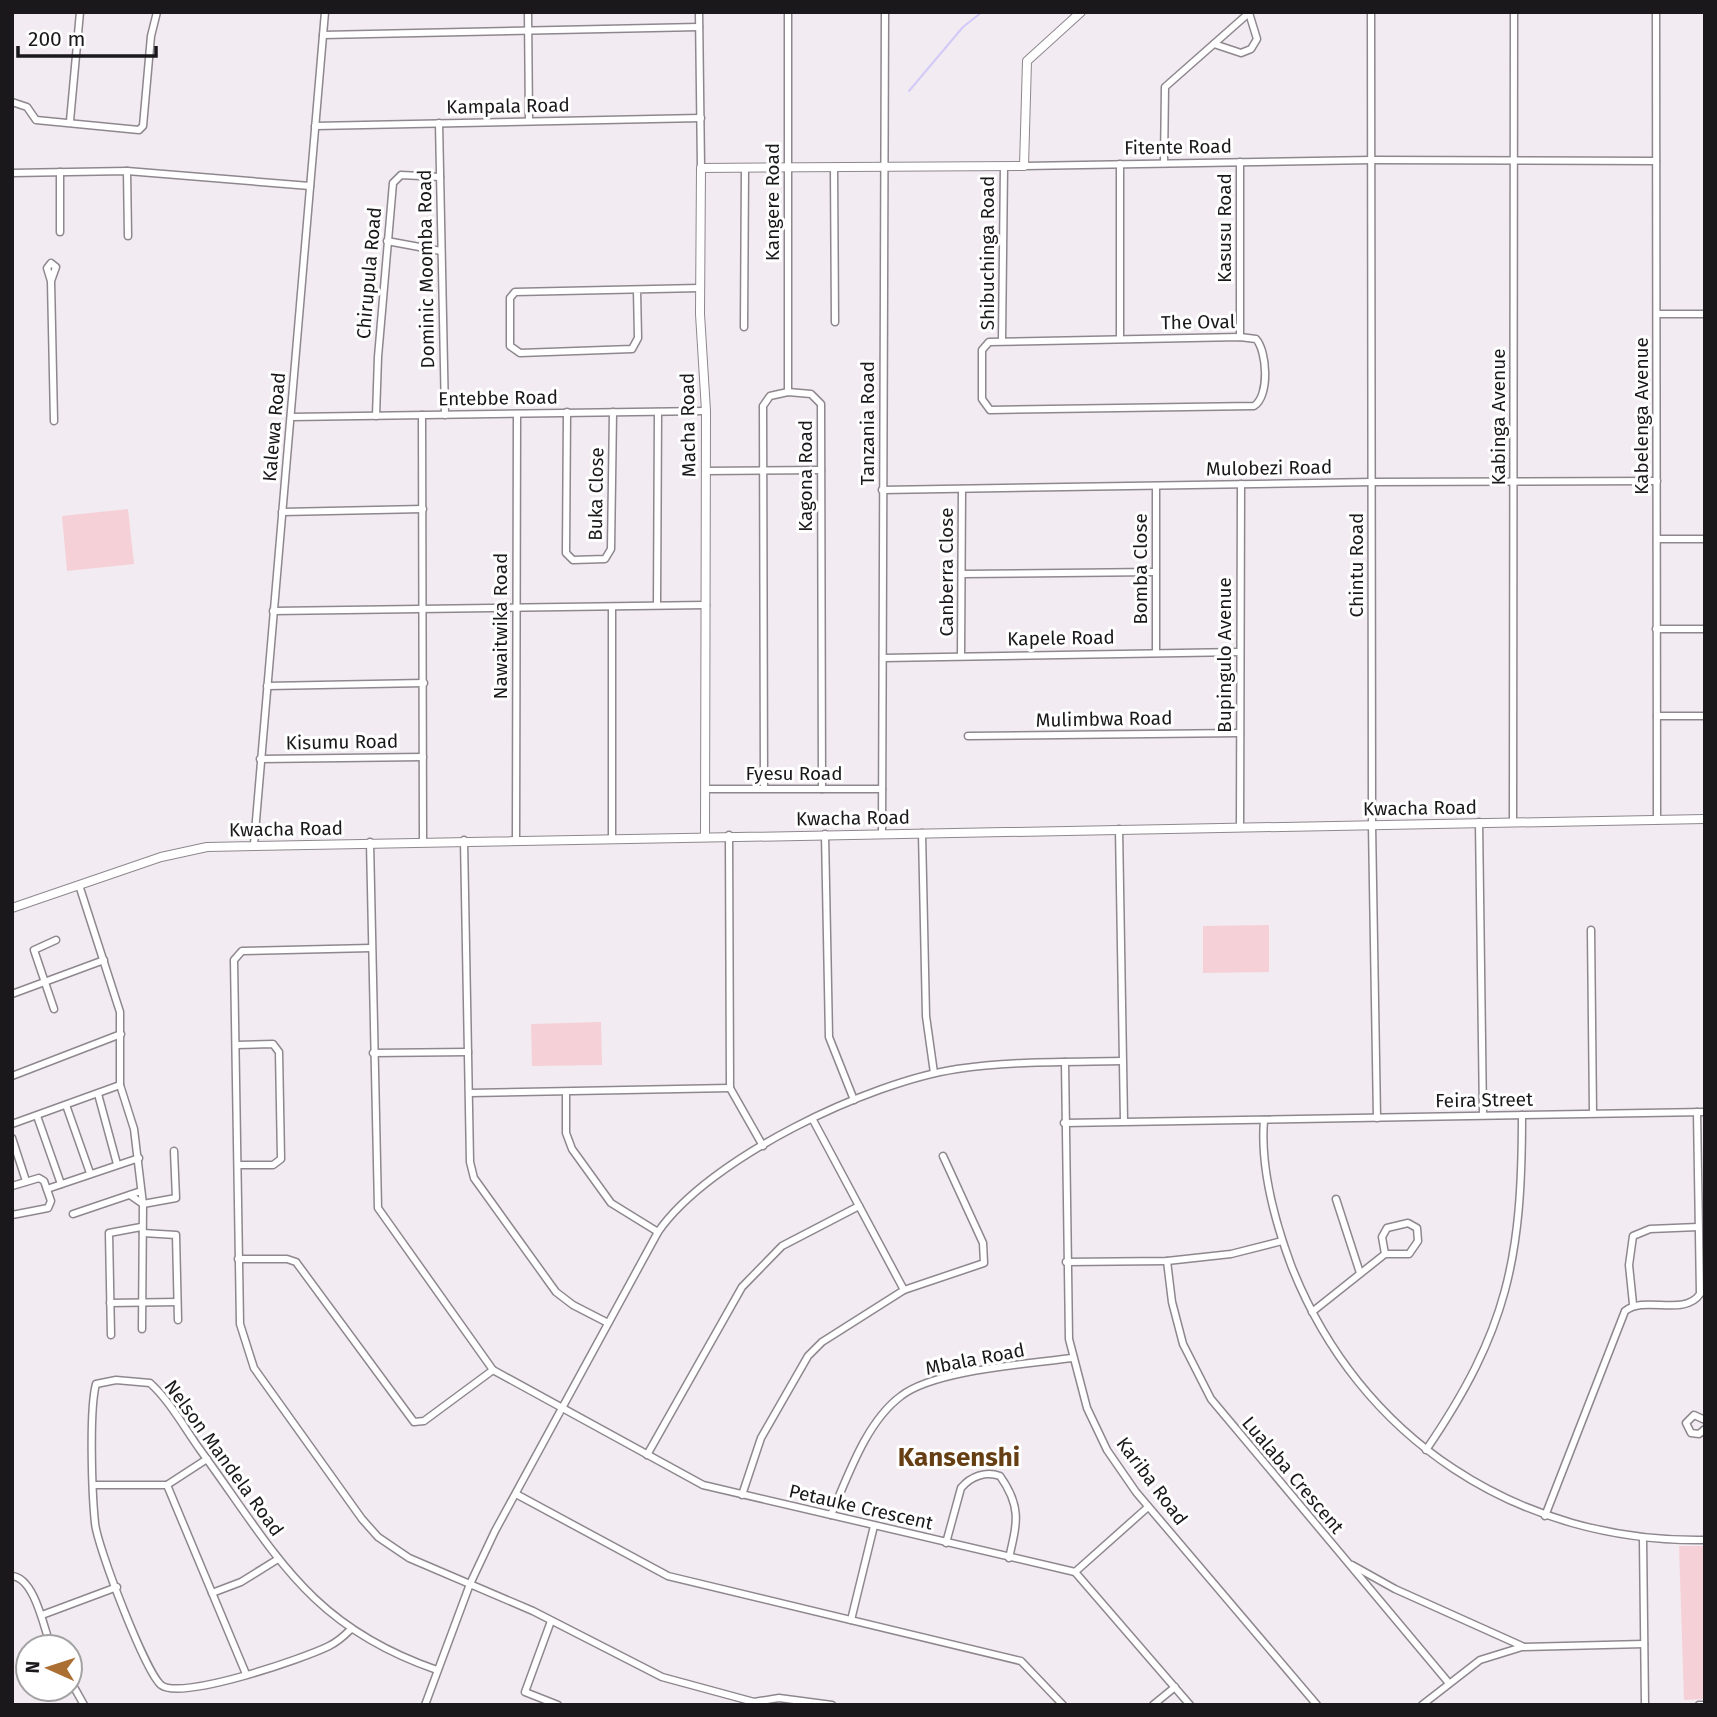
<svg xmlns="http://www.w3.org/2000/svg" width="1717" height="1717" font-family="'Fira Sans',sans-serif">
<style>
.green{fill:#f5d1d7}
.lines{fill:none;stroke-linecap:round;stroke-linejoin:round}
.stream{stroke:#d2caf8;stroke-width:2}
.minor-casing{stroke:#8e888e;stroke-width:9}
.major-casing{stroke:#8e888e;stroke-width:10}
.minor{stroke:#fff;stroke-width:6}
.major{stroke:#fff;stroke-width:8}
.labels{text-anchor:middle;dominant-baseline:central;stroke-width:6;stroke-linejoin:round;paint-order:stroke}
.street-label{font-size:19px;fill:#1a181a;stroke:#fff}
.district-label{font-size:26px;font-weight:bold;fill:#673f14;stroke:#fff}
</style>
<rect width="100%" height="100%" fill="#f2ebf1"/>
<g class="green">
<path d="M128,509L134,564L67,571L62,516Z"/>
<path d="M1269,925V972L1203,973V926Z"/>
<path d="M601,1022L602,1065L532,1066L531,1024Z"/>
<path d="M1679,1546H1705V1699L1684,1700Z"/>
</g>
<g class="lines">
<path class="stream" d="M909,91L963,27L982,12"/>
<g class="minor-casing">
<g id="minor">
<path d="M528,12L529,121"/>
<path d="M699,12L701,168"/>
<path d="M788,12V392"/>
<path d="M1371,12L1372,825L1377,1118"/>
<path d="M1656,12L1657,820"/>
<path d="M323,35L699,27"/>
<path d="M1214,44L1241,53L1251,49L1257,39L1249,13"/>
<path d="M12,102L27,107L36,120L139,130L143,126L151,36L157,12"/>
<path d="M70,121L80,12"/>
<path d="M439,123L445,415"/>
<path d="M315,126L701,118"/>
<path d="M1164,163L1165,87L1250,12"/>
<path d="M1024,166L1372,160L1656,161"/>
<path d="M834,168L835,322"/>
<path d="M127,171L128,236"/>
<path d="M12,173L127,171L310,186"/>
<path d="M60,232V172"/>
<path d="M387,241L441,251"/>
<path d="M51,281L56,267L51,263L47,268L51,281L54,421"/>
<path d="M637,290L638,338L632,349L520,353L510,346V298L515,292L700,288"/>
<path d="M1657,314H1705"/>
<path d="M744,327L745,168"/>
<path d="M1240,337L1256,339C1267,351 1270,396 1254,406L990,410L982,399V350L989,342Z"/>
<path d="M1240,337V162"/>
<path d="M1120,338V164"/>
<path d="M1002,340L1004,166"/>
<path d="M567,412L566,553L573,560L605,559L611,549L613,412"/>
<path d="M422,415L423,841"/>
<path d="M376,416L378,357L393,183L401,175L440,177"/>
<path d="M291,417L706,411"/>
<path d="M706,471L821,470"/>
<path d="M882,490L1372,482L1657,481"/>
<path d="M282,512L423,509"/>
<path d="M1657,539H1705"/>
<path d="M963,574L1155,572"/>
<path d="M657,605L658,412"/>
<path d="M273,611L706,605"/>
<path d="M1656,629H1705"/>
<path d="M1156,652V486"/>
<path d="M961,656L962,489"/>
<path d="M883,658L1240,652"/>
<path d="M267,686L424,683"/>
<path d="M1657,716H1705"/>
<path d="M968,736L1240,733"/>
<path d="M260,759L423,757"/>
<path d="M764,788L763,406L770,396L788,392L811,394L821,404L822,789"/>
<path d="M706,789H882"/>
<path d="M1479,822L1483,1115"/>
<path d="M1513,822L1514,12"/>
<path d="M1240,827L1241,484"/>
<path d="M1119,829L1124,1121"/>
<path d="M882,833L885,12"/>
<path d="M922,833L926,1016L934,1073"/>
<path d="M825,834L829,1037L854,1100"/>
<path d="M729,835L730,1088L763,1146"/>
<path d="M612,838V607"/>
<path d="M516,839L517,414"/>
<path d="M464,840L470,1162L474,1178L556,1292L573,1305L608,1323"/>
<path d="M370,842L378,1208L493,1370L703,1485L1075,1572L1190,1705"/>
<path d="M254,844L325,12"/>
<path d="M79,885L120,1012V1085L134,1129L143,1204L142,1329"/>
<path d="M1591,930L1593,1113"/>
<path d="M371,948L242,951L234,960L240,1324L254,1368L362,1519L378,1537L409,1558L533,1611L662,1677L754,1702L779,1698L832,1705"/>
<path d="M12,994L104,960"/>
<path d="M54,1009L34,950L56,940"/>
<path d="M236,1045L273,1044L279,1052L281,1159L273,1165H238"/>
<path d="M373,1053L468,1052"/>
<path d="M1065,1062L1069,1339L1087,1408L1107,1450L1136,1492L1317,1705"/>
<path d="M12,1076L121,1034"/>
<path d="M566,1092V1133L572,1149L611,1203L658,1232"/>
<path d="M470,1093L730,1088"/>
<path d="M98,1094L117,1164"/>
<path d="M66,1105L90,1173"/>
<path d="M37,1116L61,1184"/>
<path d="M813,1120L904,1290"/>
<path d="M1264,1120C1260,1168 1274,1219 1291,1265C1359,1439 1519,1543 1705,1540"/>
<path d="M1064,1123L1705,1112"/>
<path d="M12,1124L120,1085"/>
<path d="M12,1138L26,1181"/>
<path d="M12,1186L39,1178L44,1181L51,1201L48,1208L12,1215"/>
<path d="M47,1189L139,1158"/>
<path d="M130,1195L143,1204L176,1198L174,1151"/>
<path d="M1336,1199L1360,1273"/>
<path d="M73,1214L141,1191"/>
<path d="M143,1233L176,1235L178,1320"/>
<path d="M238,1259H287L296,1262L414,1422L424,1421L493,1370"/>
<path d="M1167,1261L1172,1302L1183,1344L1211,1399L1448,1682"/>
<path d="M1066,1262L1167,1261L1231,1254L1282,1241"/>
<path d="M110,1303L177,1302"/>
<path d="M1633,1304L1629,1265L1633,1236L1650,1229L1698,1227"/>
<path d="M1312,1312L1385,1254H1409L1418,1241L1417,1228L1408,1223L1387,1228L1382,1237L1385,1254"/>
<path d="M111,1335L109,1233L141,1227"/>
<path d="M1705,1420L1694,1415L1686,1423L1691,1433L1699,1434L1705,1429"/>
<path d="M1426,1450C1508,1330 1522,1258 1522,1115"/>
<path d="M647,1455L742,1287L782,1246L859,1206"/>
<path d="M94,1485H167L246,1674"/>
<path d="M167,1485L207,1459"/>
<path d="M516,1494L668,1576L1021,1661L1063,1705"/>
<path d="M742,1495L761,1438L808,1356L822,1342L904,1290L984,1263L983,1243L943,1156"/>
<path d="M831,1515C848,1476 866,1422 901,1396C934,1370 1028,1364 1072,1358"/>
<path d="M1545,1516L1625,1311C1645,1295 1684,1317 1700,1294L1697,1112"/>
<path d="M1643,1540L1645,1705"/>
<path d="M946,1543L961,1488C971,1476 986,1471 1000,1476C1022,1507 1017,1523 1009,1558"/>
<path d="M1352,1565L1395,1589L1522,1646"/>
<path d="M1075,1572L1148,1507"/>
<path d="M12,1576C35,1578 44,1629 51,1647"/>
<path d="M212,1593L241,1582L278,1559"/>
<path d="M42,1615L117,1587"/>
<path d="M851,1620L874,1526"/>
<path d="M551,1621L525,1692L558,1705"/>
<path d="M350,1630C344,1636 337,1642 329,1646C305,1658 181,1701 161,1685C145,1671 97,1546 95,1523C92,1494 89,1410 96,1384L116,1380L150,1383C170,1401 185,1429 201,1451C276,1554 309,1626 437,1670"/>
<path d="M70,1680L84,1705"/>
<path d="M425,1705L470,1584L495,1531L658,1232C709,1158 869,1082 957,1069C1011,1061 1068,1062 1122,1061"/>
<path d="M1153,1705L1175,1687"/>
<path d="M1422,1705L1480,1660L1522,1647L1644,1644"/>
<path d="M1699,1705H1705"/>
</g>
</g>
<g class="major-casing">
<g id="major">
<path d="M705,836L706,411L700,314L701,168L1024,166L1027,61L1081,12"/>
<path d="M12,908L161,857L207,847L1705,819"/>
</g>
</g>
<use href="#minor" class="minor"/>
<use href="#major" class="major"/>
</g>
<g class="labels">
<g class="street-label">
<text transform="translate(508 106) rotate(-1)">Kampala Road</text>
<text transform="translate(1178 147) rotate(-1)">Fitente Road</text>
<text transform="translate(772 202) rotate(-90)">Kangere Road</text>
<text transform="translate(1224 228) rotate(-90)">Kasusu Road</text>
<text transform="translate(987 253) rotate(-90)">Shibuchinga Road</text>
<text transform="translate(426 269) rotate(-91)">Dominic Moomba Road</text>
<text transform="translate(369 273) rotate(-85)">Chirupula Road</text>
<text transform="translate(1198 322) rotate(-1)">The Oval</text>
<text transform="translate(498 398) rotate(-1)">Entebbe Road</text>
<text transform="translate(1641 416) rotate(-90)">Kabelenga Avenue</text>
<text transform="translate(1498 417) rotate(-90)">Kabinga Avenue</text>
<text transform="translate(867 423) rotate(-90)">Tanzania Road</text>
<text transform="translate(688 425) rotate(-91)">Macha Road</text>
<text transform="translate(274 427) rotate(-85)">Kalewa Road</text>
<text transform="translate(1269 468) rotate(-1)">Mulobezi Road</text>
<text transform="translate(805 476) rotate(-90)">Kagona Road</text>
<text transform="translate(596 494) rotate(-89)">Buka Close</text>
<text transform="translate(1356 565) rotate(-90)">Chintu Road</text>
<text transform="translate(1140 569) rotate(-90)">Bomba Close</text>
<text transform="translate(946 572) rotate(-90)">Canberra Close</text>
<text transform="translate(500 626) rotate(-90)">Nawaitwika Road</text>
<text transform="translate(1061 638) rotate(-1)">Kapele Road</text>
<text transform="translate(1224 655) rotate(-90)">Bupingulo Avenue</text>
<text transform="translate(1104 719) rotate(-1)">Mulimbwa Road</text>
<text transform="translate(342 742) rotate(-1)">Kisumu Road</text>
<text x="794" y="773">Fyesu Road</text>
<text transform="translate(1420 808) rotate(-1)">Kwacha Road</text>
<text transform="translate(853 818) rotate(-1)">Kwacha Road</text>
<text transform="translate(286 829) rotate(-1)">Kwacha Road</text>
<text transform="translate(1484 1100) rotate(-1)">Feira Street</text>
<text transform="translate(975 1359) rotate(-11)">Mbala Road</text>
<text transform="translate(224 1458) rotate(54)">Nelson Mandela Road</text>
<text transform="translate(1293 1475) rotate(50)">Lualaba Crescent</text>
<text transform="translate(1152 1481) rotate(53)">Kariba Road</text>
<text transform="translate(861 1507) rotate(13)">Petauke Crescent</text>
</g>
<g class="district-label">
<text x="959" y="1457">Kansenshi</text>
</g>
</g>
<rect width="1717" height="1717" fill="none" stroke="#1a181a" stroke-width="28"/>
<g transform="translate(49 1668) rotate(273)"><circle r="33" fill="#ffffff" stroke="#a3a3a3" stroke-width="2"/>
<path d="M0-5L12 26L0 18L-12 26Z" fill="#ac6f33"/>
<text y="-10" font-size="19" font-weight="bold" text-anchor="middle" fill="#1a181a">N</text>
</g>
<path d="M18 46v10h138v-10" fill="none" stroke="#1a181a" stroke-width="3.5"/>
<text x="28" y="46" font-size="21" fill="#1a181a" stroke="#ffffff" stroke-width="5" paint-order="stroke">200 m</text>
</svg>
